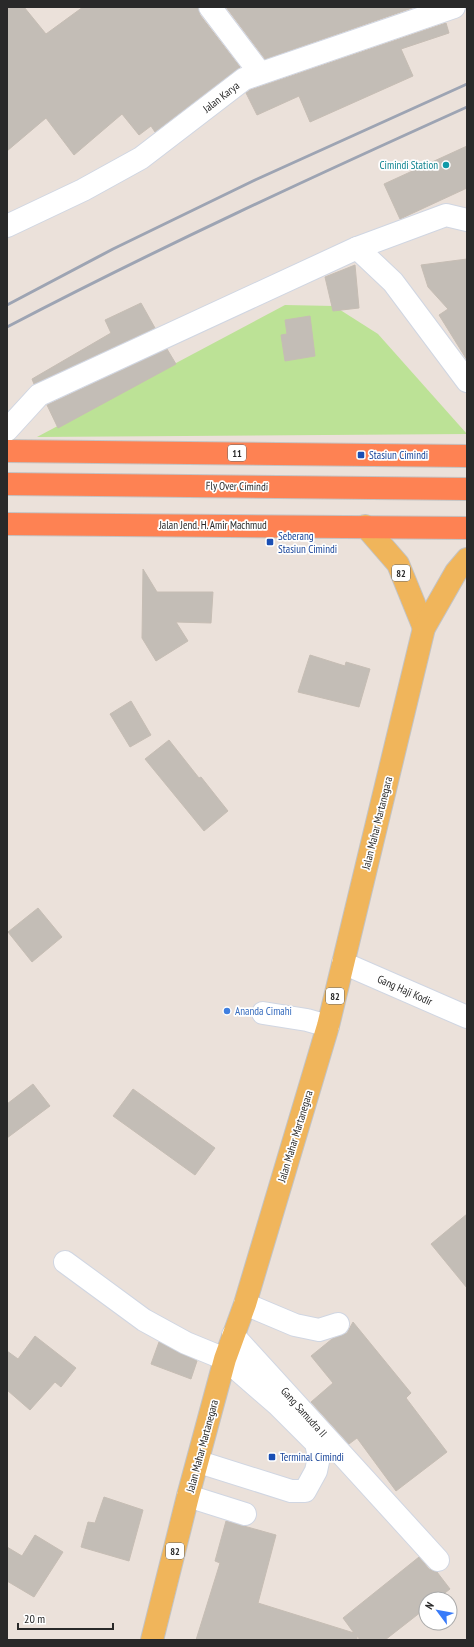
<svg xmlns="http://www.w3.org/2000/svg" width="474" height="1647" font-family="'PT Sans Narrow',sans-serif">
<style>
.green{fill:#bce296}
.building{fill:#c3bdb6;stroke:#c6bdb4}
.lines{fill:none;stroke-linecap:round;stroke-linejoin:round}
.minor-casing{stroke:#d0d6e2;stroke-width:24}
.major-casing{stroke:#c3c3c3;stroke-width:24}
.highway-casing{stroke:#c3c3c3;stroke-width:24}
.minor{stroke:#fff;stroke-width:22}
.major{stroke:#f0b55b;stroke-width:22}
.highway{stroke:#fe8253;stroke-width:22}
.rail{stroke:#9da4b3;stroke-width:3}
.culture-dot{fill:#0f9aa8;stroke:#fff;stroke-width:1.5}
.transit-dot{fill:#1a4fb4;stroke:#fff;stroke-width:1.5}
.shop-dot{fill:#3f7fe0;stroke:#fff;stroke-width:1.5}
.labels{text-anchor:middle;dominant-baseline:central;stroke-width:3.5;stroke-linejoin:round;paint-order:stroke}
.shield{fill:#fff;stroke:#696969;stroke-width:1}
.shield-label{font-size:10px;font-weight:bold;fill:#292929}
.street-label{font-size:11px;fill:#292929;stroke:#fff}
.culture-label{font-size:11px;fill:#0d838f;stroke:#fff;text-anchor:end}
.transit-label{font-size:11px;fill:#164399;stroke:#fff;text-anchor:start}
.shop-label{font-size:11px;fill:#366cbe;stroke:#fff;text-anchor:start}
</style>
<rect width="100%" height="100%" fill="#ebe1da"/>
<path class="green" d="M285,305L334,306L378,334L467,434L37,437Z"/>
<g class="building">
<path d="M7,7H24L46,34L83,7H198L200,15L240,67L155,132L151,126L139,135L122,114L74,155L46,118L7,151Z"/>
<path d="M226,7H415L265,59Z"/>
<path d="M446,23L449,33L401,49L413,76L310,122L299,96L257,115L246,93L250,90Z"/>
<path d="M467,146V188L400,219L384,184Z"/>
<path d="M467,259V360L439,315L448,309L428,287L421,265Z"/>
<path d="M355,265L359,308L333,311L325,277Z"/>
<path d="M141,303L155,328L34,384L32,379L111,333L105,320Z"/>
<path d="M310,316L315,356L285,361L281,335L287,334L285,320Z"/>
<path d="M167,349L176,364L58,428L47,405Z"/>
<path d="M143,569L157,592H213L211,623L176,622L188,641L156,661L142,638Z"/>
<path d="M310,655L345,666L346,662L370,669L359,707L298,692Z"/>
<path d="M131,701L151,735L130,747L110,714Z"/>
<path d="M169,740L199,778L201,777L228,811L204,831L145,759Z"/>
<path d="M38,908L62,937L32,962L8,932Z"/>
<path d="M33,1084L50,1106L7,1138V1104Z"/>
<path d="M133,1089L215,1148L195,1175L113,1116Z"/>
<path d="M467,1214V1288L431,1244Z"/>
<path d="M353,1322L411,1393L406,1398L447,1452L396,1491L357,1438L349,1444L311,1402L333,1383L311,1356L332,1339L347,1333Z"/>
<path d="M35,1336L76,1368L61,1387L55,1382L30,1410L7,1390V1351L18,1359Z"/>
<path d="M159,1342L197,1361L191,1379L151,1364Z"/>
<path d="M104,1497L143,1510L129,1561L81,1547L88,1522L95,1523Z"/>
<path d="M226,1521L276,1535L258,1603L354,1633L343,1618L419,1557L429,1569L437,1572L450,1589L437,1599H426V1608L385,1640H360L357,1636V1640H196L220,1563L215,1561Z"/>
<path d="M35,1535L63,1552L34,1597L7,1581V1547L22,1556Z"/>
</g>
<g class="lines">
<g class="minor-casing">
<g id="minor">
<path d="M210,7L260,73"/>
<path d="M7,226L83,190L141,158L244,79L454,7"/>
<path d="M357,248L393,282L467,381"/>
<path d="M7,430L39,395L357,248L446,215L467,220"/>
<path d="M343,963L467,1017"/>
<path d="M263,1013L307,1020L328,1026"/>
<path d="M65,1262L144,1320L186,1343L225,1359L278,1405L316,1443L319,1457L316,1471L305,1491H291L199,1462"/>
<path d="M245,1304L295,1325L319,1330L338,1324"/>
<path d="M233,1335L438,1560"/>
<path d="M188,1496L245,1514"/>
</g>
</g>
<g class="major-casing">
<g id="major">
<path d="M365,526L398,564L424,628"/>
<path d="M152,1640L188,1496L225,1359L245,1304L328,1026L424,628L456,572L467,559"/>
</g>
</g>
<g class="highway-casing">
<g id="highway">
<path d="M7,451L467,456"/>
<path d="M7,484L467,489"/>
<path d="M7,524L467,528"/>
</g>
</g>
<use href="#minor" class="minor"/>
<use href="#major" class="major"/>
<use href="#highway" class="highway"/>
<g class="rail">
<path d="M7,305L113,249L255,180L467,84"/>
<path d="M7,327C158,248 312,177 467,107"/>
</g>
</g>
<circle class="culture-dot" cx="446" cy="165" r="4"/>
<g class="transit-dot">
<rect x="357" y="451" width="8" height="8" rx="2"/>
<rect x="266" y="538" width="8" height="8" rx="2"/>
<rect x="268" y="1453" width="8" height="8" rx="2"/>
</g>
<circle class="shop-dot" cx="227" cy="1011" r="4"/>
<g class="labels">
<g class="shield">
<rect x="228" y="445" width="18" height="16" rx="3"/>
<rect x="392" y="565" width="18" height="16" rx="3"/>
<rect x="326" y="988" width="18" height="16" rx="3"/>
<rect x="166" y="1543" width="18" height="16" rx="3"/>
</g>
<g class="shield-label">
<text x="237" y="453">11</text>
<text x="401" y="573">82</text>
<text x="335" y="996">82</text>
<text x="175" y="1551">82</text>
</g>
<g class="street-label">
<text transform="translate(221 97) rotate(-38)">Jalan Karya</text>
<text transform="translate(237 486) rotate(1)">Fly Over Cimindi</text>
<text x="213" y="525">Jalan Jend. H. Amir Machmud</text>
<text transform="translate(377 823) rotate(-76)">Jalan Mahar Martanegara</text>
<text transform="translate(405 990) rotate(24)">Gang Haji Kodir</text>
<text transform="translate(295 1136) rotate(-73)">Jalan Mahar Martanegara</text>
<text transform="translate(304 1412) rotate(48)">Gang Samudra II</text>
<text transform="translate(202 1446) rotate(-75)">Jalan Mahar Martanegara</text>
</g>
<g class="culture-label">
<text x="438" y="165">Cimindi Station</text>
</g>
<g class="transit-label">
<text x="369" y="455">Stasiun Cimindi</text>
<text x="278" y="536">Seberang<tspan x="278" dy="13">Stasiun Cimindi</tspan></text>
<text x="280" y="1457">Terminal Cimindi</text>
</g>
<g class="shop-label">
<text x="235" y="1011">Ananda Cimahi</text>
</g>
</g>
<rect width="474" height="1647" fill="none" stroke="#292929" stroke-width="16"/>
<g transform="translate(438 1611) rotate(302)"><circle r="19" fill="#ffffff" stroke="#a9a9a9"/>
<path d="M0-3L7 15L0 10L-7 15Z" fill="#397bf9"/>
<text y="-6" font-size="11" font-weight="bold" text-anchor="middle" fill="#292929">N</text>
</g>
<path d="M18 1623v6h95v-6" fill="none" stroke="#292929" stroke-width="2"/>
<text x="24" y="1623" font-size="12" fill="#292929" stroke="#ffffff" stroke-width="3" paint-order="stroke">20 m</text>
</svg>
